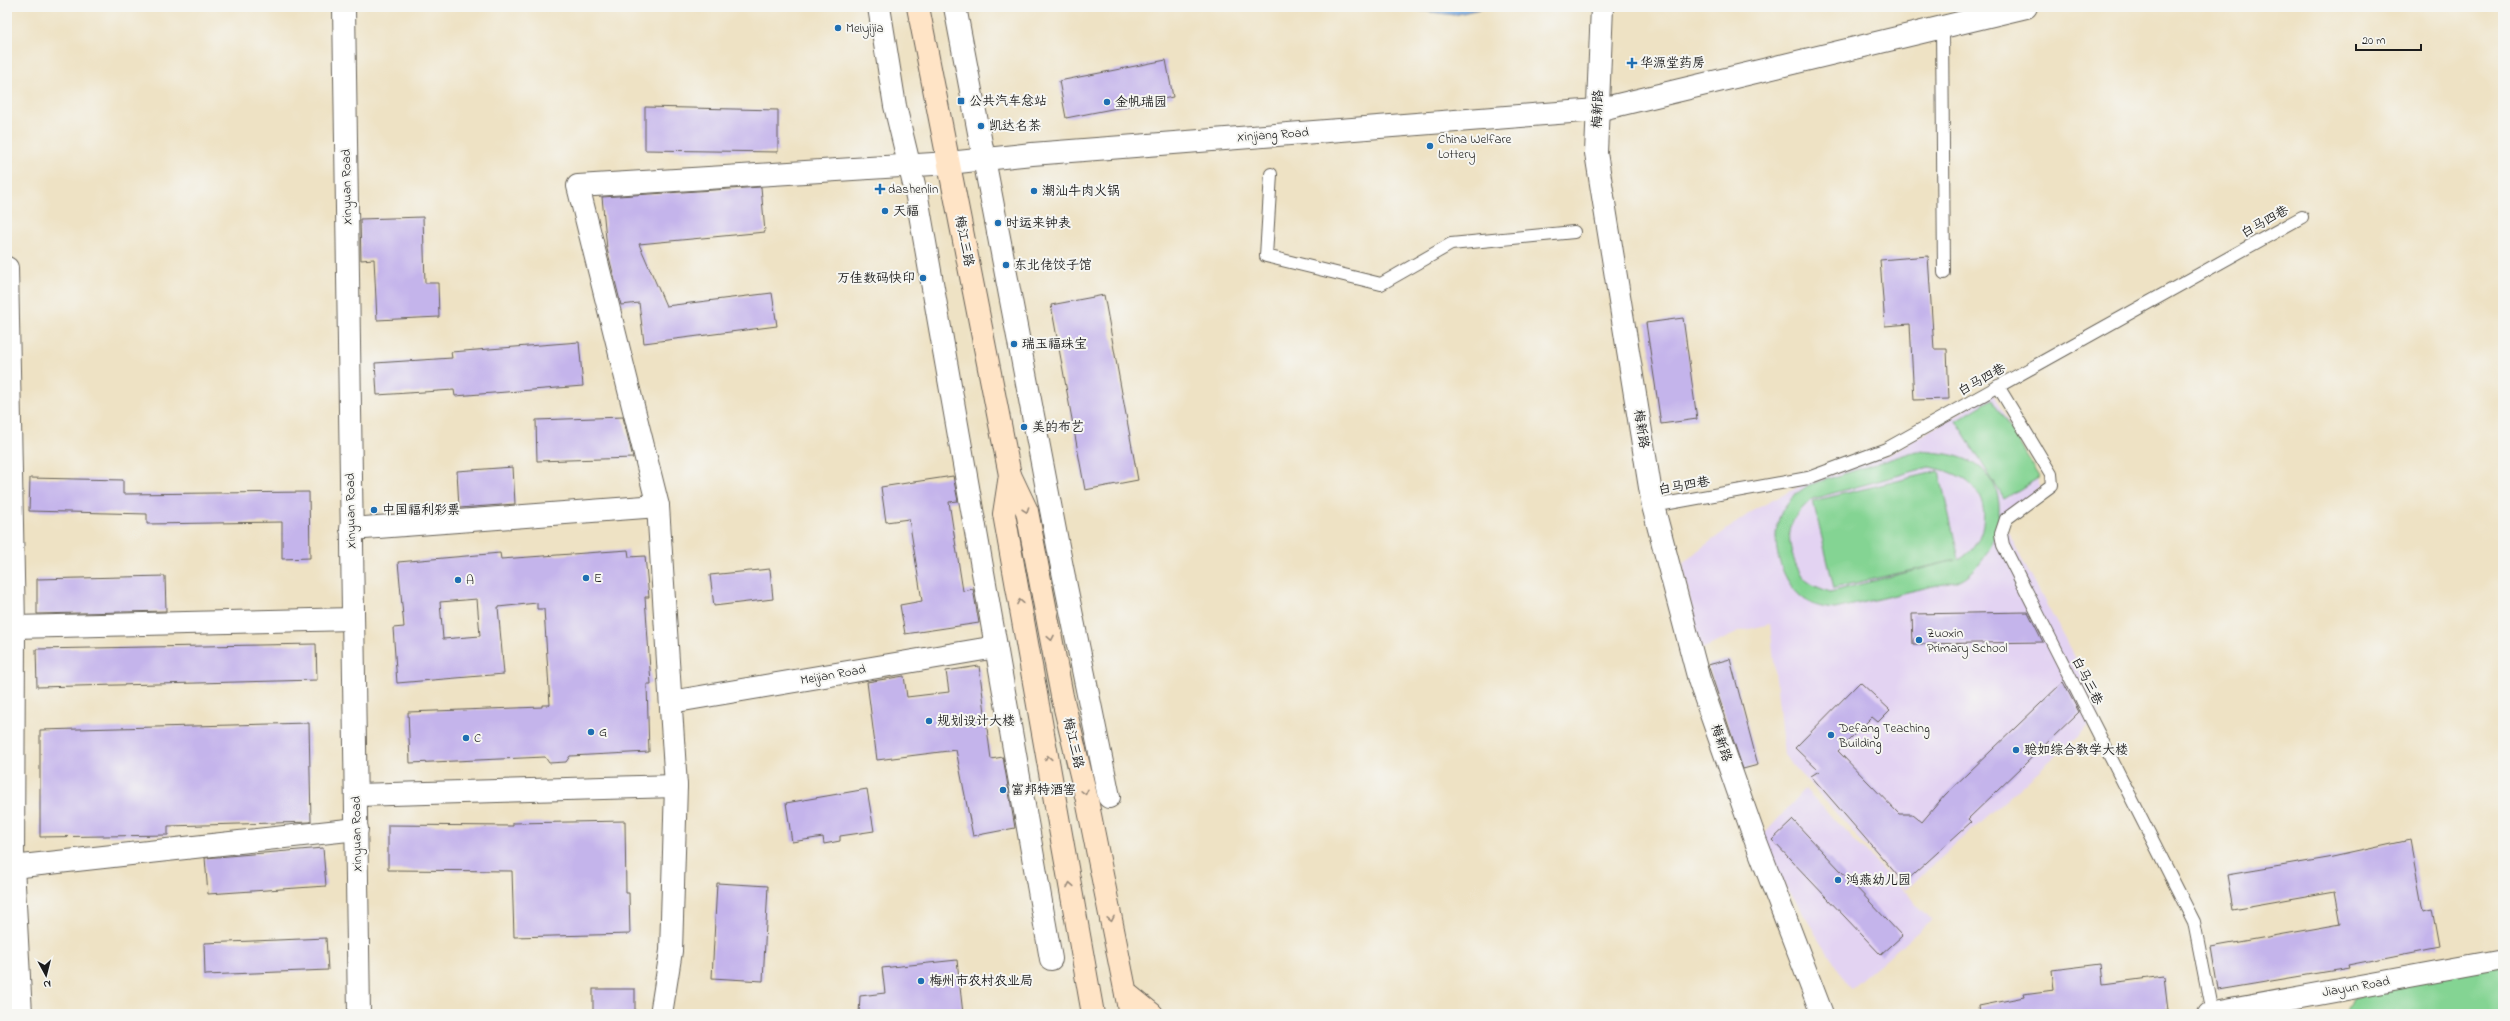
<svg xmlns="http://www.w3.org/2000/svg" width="2510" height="1021" font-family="'Indie Flower','LXGW WenKai TC',sans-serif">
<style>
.built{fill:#e3d3f2}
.green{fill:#84d493;stroke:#507858;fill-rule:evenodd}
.water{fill:#75a8e1;stroke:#48627e}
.building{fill:#c4b4eb;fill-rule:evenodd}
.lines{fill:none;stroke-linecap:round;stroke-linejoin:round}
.service-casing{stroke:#666157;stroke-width:14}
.minor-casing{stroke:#666157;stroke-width:24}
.tertiary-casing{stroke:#666157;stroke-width:24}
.secondary-casing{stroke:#666157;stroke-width:24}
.service{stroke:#fff;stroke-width:12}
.minor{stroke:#fff;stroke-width:22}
.tertiary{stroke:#fff;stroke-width:22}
.secondary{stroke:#ffe4c6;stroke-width:22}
.oneway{stroke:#998a7a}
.poi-dot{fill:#1f6fb2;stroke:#f6f6f2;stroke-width:1.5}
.labels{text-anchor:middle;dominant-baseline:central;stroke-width:4;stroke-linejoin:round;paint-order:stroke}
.poi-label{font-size:13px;fill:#1c1c1c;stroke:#f6f6f2;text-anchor:start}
.street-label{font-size:13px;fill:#1c1c1c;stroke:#f6f6f2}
</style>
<rect width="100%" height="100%" fill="#f6f6f2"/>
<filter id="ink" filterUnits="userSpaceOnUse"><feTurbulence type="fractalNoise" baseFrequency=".025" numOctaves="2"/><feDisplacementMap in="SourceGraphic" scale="8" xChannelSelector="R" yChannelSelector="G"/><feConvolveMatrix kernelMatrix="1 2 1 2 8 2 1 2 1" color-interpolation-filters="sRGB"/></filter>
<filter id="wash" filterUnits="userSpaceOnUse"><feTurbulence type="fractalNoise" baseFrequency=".012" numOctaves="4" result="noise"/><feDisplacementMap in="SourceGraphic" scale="16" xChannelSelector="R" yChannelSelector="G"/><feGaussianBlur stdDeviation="0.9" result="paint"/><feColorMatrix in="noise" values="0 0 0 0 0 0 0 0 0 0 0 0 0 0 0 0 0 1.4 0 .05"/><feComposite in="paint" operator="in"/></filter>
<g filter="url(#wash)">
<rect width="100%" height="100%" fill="#eee2c4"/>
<g class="built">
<path d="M1993,393L2041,487L2000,519L2075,657L2100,716L1905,890L1784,755L1770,624L1741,631L1700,650L1683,564L1697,551L1754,510L1806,483L1890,454Z"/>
<path d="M1805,789L1932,920L1850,989L1758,841Z"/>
</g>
<g class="green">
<path d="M1992,399L2040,477L2004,499L1956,421Z"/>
<path d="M1916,451C1938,452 1964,454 1982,469C2015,497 1996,560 1962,579C1953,584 1939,584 1929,587C1898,594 1867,602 1835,609C1824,608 1813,606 1804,599C1778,580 1766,531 1786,505C1792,496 1800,491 1809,485ZM1929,467C1947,470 1967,476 1977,492C1991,512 1982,549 1959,559L1939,471L1813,501L1834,588L1956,560L1830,592C1823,589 1813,586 1807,581C1800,575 1796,565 1793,557C1785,529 1791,518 1812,499Z"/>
<path d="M2503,956V1014H2346L2353,999Z"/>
</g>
<path class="water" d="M1413,7H1488L1454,15L1415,10Z"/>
<g id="blocks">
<g class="building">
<path d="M1166,60L1173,97L1066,118L1059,81Z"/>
<path d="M645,107L778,110V152L645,150Z"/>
<path d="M761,187L765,232L639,244L666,306L772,293L777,326L644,343L639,303L621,305L607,249L602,197Z"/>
<path d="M423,217L425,283H438L439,317L377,320L374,259L361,260L360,219Z"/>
<path d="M1928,256L1934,349H1947L1949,399L1914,400L1910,324L1885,326L1880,260Z"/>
<path d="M1104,295L1138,480L1085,490L1051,305Z"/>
<path d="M1683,318L1697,419L1661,424L1646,323Z"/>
<path d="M579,342L583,386L455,396L454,390L377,395L375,363L452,358L451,352Z"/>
<path d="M623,417L633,458L537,461L536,420Z"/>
<path d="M513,467L515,504L459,508L457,471Z"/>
<path d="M953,476L958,501L949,502L963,591L973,589L979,623L905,634L900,605L922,601L909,519L886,522L881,487Z"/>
<path d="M30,478L123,480V494L309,492L310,558L282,559V522L147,524V514L29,511Z"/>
<path d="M628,550L629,557L645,556L649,597H645L651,684H647L649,752L570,756L566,762L549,763L545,757L410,763L408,712L542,707V705H550L544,609H537V603L498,607L504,674L397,683L393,628L404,627L398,562L500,553L501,559ZM477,599L480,636L443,639L440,602Z"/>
<path d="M770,569L773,599L714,606L710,575Z"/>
<path d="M165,576L166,611L37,614V579Z"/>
<path d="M2028,612L2043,642L1913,644L1912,614Z"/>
<path d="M316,644L317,680L37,687L36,649Z"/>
<path d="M1730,659L1758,765L1743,769L1708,665Z"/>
<path d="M979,666L991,759L1003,757L1015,828L973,836L956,750L877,760L867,682L904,676L907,697L949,692L946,671Z"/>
<path d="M1860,682L1890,710L1878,722L1872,717L1838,751L1899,814H1912L1922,822L1945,795L2063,682L2079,712L1968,819L1971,822L1904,883L1811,776L1819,771L1795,748Z"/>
<path d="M309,723L311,822L168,826V835L40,837V730Z"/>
<path d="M867,789L874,831L840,836V841L824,844L823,837L792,842L786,803Z"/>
<path d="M1793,820L1902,936L1881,955L1772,840Z"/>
<path d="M625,821L626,893H629L630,934L514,937L512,871L388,870V825L513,826V823Z"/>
<path d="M2410,840L2423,911L2432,909L2439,947L2348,965L2349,968L2218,990L2211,947L2341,924L2335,891L2233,909L2227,875L2328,858Z"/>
<path d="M323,848L326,886L208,894L205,858Z"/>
<path d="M717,883L768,886L763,981L712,978Z"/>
<path d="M326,938L328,970L205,975L204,943Z"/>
<path d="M957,960L963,1014H859L860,996L885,993L882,968Z"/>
<path d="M2101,964L2103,984L2164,976L2168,1010L2133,1014H1980L1979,1006L2024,997L2023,994L2054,990L2052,970Z"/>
<rect x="593" y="989" width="42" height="25"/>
</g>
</g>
</g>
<g filter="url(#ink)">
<use href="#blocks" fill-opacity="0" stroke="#666157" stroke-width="1"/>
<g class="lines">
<g class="service-casing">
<g id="service">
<path d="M1942,27L1944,273"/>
<path d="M1271,174L1266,256L1381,284L1451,244L1574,232"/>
<path d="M1998,386L2051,474L2052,485L2006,519L2001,534L2003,545L2194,922L2212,1013"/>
<path d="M1653,506L1808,478L1886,449L2302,217"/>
</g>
</g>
<g class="minor-casing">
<g id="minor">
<path d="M879,7L895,106L917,197L1051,959"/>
<path d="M955,7L1061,562L1109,797"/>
<path d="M949,163L1032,154L1597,110L2026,7"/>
<path d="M351,529L658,506"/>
<path d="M14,627L353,619"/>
<path d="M671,702L996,647"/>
<path d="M356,795L676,786"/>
<path d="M13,867L357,829"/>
<path d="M2209,1014L2503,960"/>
</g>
</g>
<g class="tertiary-casing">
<g id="tertiary">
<path d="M344,7L359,1014"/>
<path d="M1602,7L1596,153L1653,506L1699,680L1755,839L1822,1014"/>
<path d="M7,268L14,627L13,867L21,1014"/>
<path d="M661,1014L671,951L676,786L658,506L578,186L949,163"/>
</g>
</g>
<g class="secondary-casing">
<g id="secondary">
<path d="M918,7L1010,475L1027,511L1062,696L1087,800L1130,1014"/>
<path d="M1010,475L1004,514L1093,1014"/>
<path d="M1126,993L1152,1014"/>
</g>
</g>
<use href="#service" class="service"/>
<use href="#minor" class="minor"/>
<use href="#tertiary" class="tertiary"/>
<use href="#secondary" class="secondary"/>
</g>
<defs><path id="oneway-chevron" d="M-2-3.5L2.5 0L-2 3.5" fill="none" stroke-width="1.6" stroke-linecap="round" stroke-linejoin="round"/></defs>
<g class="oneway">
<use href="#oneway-chevron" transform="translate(1026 510) rotate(71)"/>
<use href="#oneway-chevron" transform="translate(1020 602) rotate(-100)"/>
<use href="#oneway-chevron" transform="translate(1051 638) rotate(79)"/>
<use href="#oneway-chevron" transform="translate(1048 758) rotate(-100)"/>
<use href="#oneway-chevron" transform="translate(1085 792) rotate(77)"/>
<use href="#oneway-chevron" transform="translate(1070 885) rotate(-100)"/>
<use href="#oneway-chevron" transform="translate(1111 919) rotate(78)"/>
</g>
</g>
<g class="poi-dot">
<circle cx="838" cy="28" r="4"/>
<path d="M1630 57h4v4h4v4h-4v4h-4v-4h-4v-4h4z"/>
<rect x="957" y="97" width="8" height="8" rx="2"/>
<circle cx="1107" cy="102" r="4"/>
<circle cx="981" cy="126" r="4"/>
<circle cx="1430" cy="146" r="4"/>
<path d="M878 183h4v4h4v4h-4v4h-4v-4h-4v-4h4z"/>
<circle cx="1034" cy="191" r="4"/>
<circle cx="885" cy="211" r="4"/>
<circle cx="998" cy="223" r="4"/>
<circle cx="1006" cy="265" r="4"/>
<circle cx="923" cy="278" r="4"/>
<circle cx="1014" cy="344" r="4"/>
<circle cx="1024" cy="427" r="4"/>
<circle cx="374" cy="510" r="4"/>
<circle cx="586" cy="578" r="4"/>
<circle cx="458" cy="580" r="4"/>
<circle cx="1919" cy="640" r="4"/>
<circle cx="929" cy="721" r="4"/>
<circle cx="591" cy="732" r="4"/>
<circle cx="1831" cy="735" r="4"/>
<circle cx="466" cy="738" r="4"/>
<circle cx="2016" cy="750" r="4"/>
<circle cx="1003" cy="790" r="4"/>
<circle cx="1838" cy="880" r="4"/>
<circle cx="921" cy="981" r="4"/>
</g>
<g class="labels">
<g class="poi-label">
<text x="846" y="28">Meiyijia</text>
<text x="1640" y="63">华源堂药房</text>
<text x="969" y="101">公共汽车总站</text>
<text x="1115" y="102">金帆瑞园</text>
<text x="989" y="126">凯达名茶</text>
<text x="1438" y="139">China Welfare<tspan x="1438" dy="15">Lottery</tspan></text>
<text x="888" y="189">dashenlin</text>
<text x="1042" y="191">潮汕牛肉火锅</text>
<text x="893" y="211">天福</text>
<text x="1006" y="223">时运来钟表</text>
<text x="1014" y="265">东北佬饺子馆</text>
<text x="915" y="278" text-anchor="end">万佳数码快印</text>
<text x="1022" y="344">瑞玉福珠宝</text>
<text x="1032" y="427">美的布艺</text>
<text x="382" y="510">中国福利彩票</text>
<text x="594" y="578">E</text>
<text x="466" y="580">A</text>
<text x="1927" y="633">Zuoxin<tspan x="1927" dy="15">Primary School</tspan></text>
<text x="937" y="721">规划设计大楼</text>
<text x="1839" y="728">Defang Teaching<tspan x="1839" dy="15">Building</tspan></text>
<text x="599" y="732">G</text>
<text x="474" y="738">C</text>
<text x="2024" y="750">聪如综合教学大楼</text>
<text x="1011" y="790">富邦特酒窖</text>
<text x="1846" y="880">鸿燕幼儿园</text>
<text x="929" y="981">梅州市农村农业局</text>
</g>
<g class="street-label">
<text transform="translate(1598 109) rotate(-88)">梅新路</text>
<text transform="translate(1273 135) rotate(-4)">Xinjiang Road</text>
<text transform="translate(347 187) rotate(-91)">Xinyuan Road</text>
<text transform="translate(2265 222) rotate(-29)">白马四巷</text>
<text transform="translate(964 241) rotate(79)">梅江三路</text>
<text transform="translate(1982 380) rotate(-29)">白马四巷</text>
<text transform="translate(1641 429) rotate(81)">梅新路</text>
<text transform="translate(1684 486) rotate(-10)">白马四巷</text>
<text transform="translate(351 511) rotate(-91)">Xinyuan Road</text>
<text transform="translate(833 675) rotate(-10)">Meijian Road</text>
<text transform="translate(2087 681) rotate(63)">白马三巷</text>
<text transform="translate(1073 743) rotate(77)">梅江三路</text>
<text transform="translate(1721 743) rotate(71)">梅新路</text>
<text transform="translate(357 834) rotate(-91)">Xinyuan Road</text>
<text transform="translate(2356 987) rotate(-10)">Jiayun Road</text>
</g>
</g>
<rect width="2510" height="1021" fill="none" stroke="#f6f6f2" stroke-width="24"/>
<g transform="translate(46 975) rotate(173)" stroke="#f6f6f2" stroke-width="3" paint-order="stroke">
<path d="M0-3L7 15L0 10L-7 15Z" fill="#1c1c1c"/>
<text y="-6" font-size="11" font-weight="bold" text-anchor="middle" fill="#1c1c1c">N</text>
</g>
<path d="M2356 44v6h65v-6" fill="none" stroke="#1c1c1c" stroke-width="2"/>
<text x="2362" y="44" font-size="12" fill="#1c1c1c" stroke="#f6f6f2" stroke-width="3" paint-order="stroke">20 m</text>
</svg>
